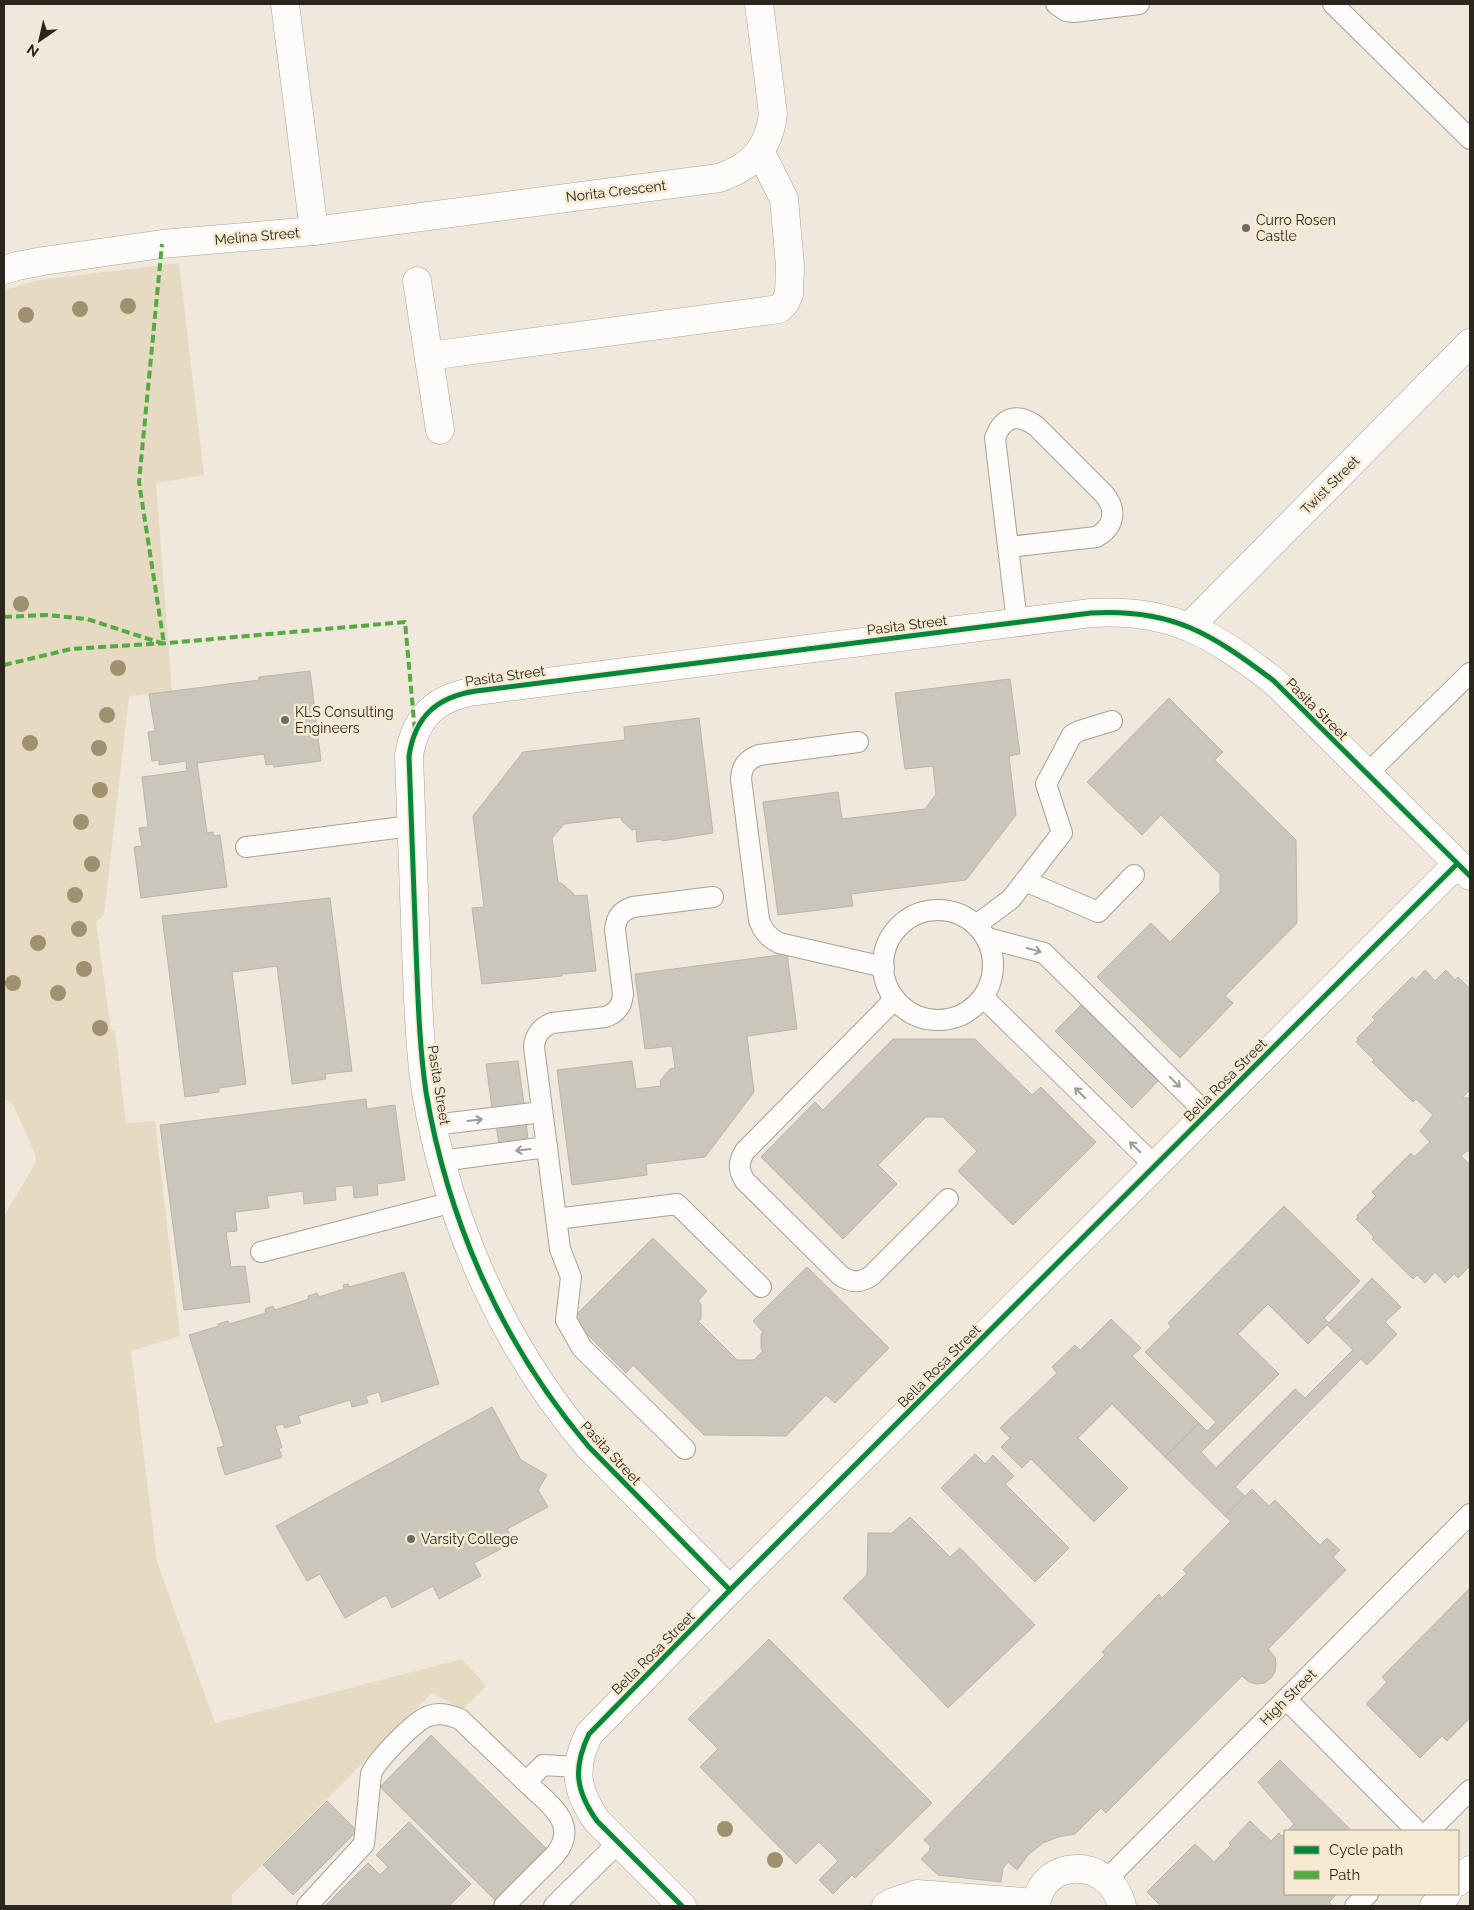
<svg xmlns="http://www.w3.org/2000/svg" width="1474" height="1910" font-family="Raleway,sans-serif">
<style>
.green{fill:#e6dac2}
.building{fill:#cbc6bc;stroke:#bab4ab;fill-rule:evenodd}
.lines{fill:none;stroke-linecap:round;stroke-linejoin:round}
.service-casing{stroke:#a7a297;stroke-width:22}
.minor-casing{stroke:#a7a297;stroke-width:29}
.primary-casing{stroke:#a7a297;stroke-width:29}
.service{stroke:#fdfcfa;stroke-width:20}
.minor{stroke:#fdfcfa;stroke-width:28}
.primary{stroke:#fdfcfa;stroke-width:28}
.quiet{stroke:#54aa43;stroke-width:4;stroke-dasharray:8 4;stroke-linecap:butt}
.cycleway-casing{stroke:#f7ead3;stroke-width:8}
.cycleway{stroke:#00873e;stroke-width:5}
.tree{fill:#9f9070}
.oneway{stroke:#9e9c97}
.poi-dot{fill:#706a60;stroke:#f7ead3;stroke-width:2}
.labels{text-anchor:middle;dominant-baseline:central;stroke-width:5;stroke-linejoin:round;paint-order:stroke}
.street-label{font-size:14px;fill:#2b261d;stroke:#f7ead3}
.poi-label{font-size:14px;fill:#2b261d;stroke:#f7ead3;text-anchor:start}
</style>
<rect width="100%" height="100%" fill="#efe8db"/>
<path class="green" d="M179,263L204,475L156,483L172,691L129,696L104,915L96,922L111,1030H115L126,1123L155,1121L180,1336L131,1351L157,1562L215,1723L462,1659L486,1686L463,1709L432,1693L232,1895V1906H4V1216L36,1162L35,1154L12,1102L4,1099V290L39,280Z"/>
<g class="building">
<path d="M310,671L321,761L274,767L273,764L266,765L264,754L197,763L207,833L213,832L214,836L220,835L227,887L141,898L134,847L142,846L139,828L148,827L142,777L187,771L186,761L159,765V760L152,761L148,732L155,731L149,694L259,680V677Z"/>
<path d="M1010,679L1020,754L1009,756L1016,815L966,880L851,894L853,906L778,915L763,802L838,792L842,819L925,809L936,794L933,766L905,769L895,693Z"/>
<path d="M1169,698L1223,752L1215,760L1296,840L1297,923L1225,996L1233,1003L1180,1058L1097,977L1151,923L1170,942L1220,892V874L1161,815L1142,835L1087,782Z"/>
<path d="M699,718L713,833L662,841V839L637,842L636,829L632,830L622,821L621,817L564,824L552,838L558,883H561L573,893L574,896L587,895L596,971L562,974V976L482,984L472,908L484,907L473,816L523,752L625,740L624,727Z"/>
<path d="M330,898L352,1071L325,1074L326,1079L292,1084L277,966L232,972L246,1084L219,1088V1092L185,1097L162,916Z"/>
<path d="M787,954L797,1029L747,1036L754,1092L705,1157L646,1164L647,1175L572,1185L557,1070L632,1061L636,1089L661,1086L660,1081L670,1069L675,1068L672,1046L645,1049L635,974Z"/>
<path d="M1425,970L1435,981L1446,970L1455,980L1458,977L1470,989V1090L1462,1098H1470V1151H1467L1461,1156L1470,1165V1266L1458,1278L1454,1274L1445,1283L1435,1272L1425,1283L1417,1275L1413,1279L1372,1239L1374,1237L1356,1219L1358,1217L1357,1215L1376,1196L1372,1192L1411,1153L1414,1157L1430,1142L1420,1131L1433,1115L1416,1099L1413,1102L1372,1062L1374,1060L1356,1042L1358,1040L1357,1038L1375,1020L1372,1017L1412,977L1416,980Z"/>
<path d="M1081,1005L1158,1081L1132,1108L1055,1031Z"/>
<path d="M893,1039H975L1032,1095L1041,1087L1096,1142L1013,1225L958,1171L977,1151L943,1117H926L878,1165L897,1184L843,1239L761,1157L815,1102L823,1110Z"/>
<path d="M518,1061L524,1104L492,1108L486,1064Z"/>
<path d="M366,1099L367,1109L395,1105L405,1180L377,1184L378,1195L354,1198L353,1185L335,1187L336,1200L304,1204L303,1191L267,1196L269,1208L235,1212L237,1231L226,1232L231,1267L245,1266L250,1302L184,1310L160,1125Z"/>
<path d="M526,1121L528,1140L499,1144L496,1125Z"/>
<path d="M1284,1206L1360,1281L1324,1318L1329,1323L1372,1278L1401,1307L1385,1322L1397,1334L1367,1365L1361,1359L1235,1487L1245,1496L1225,1516L1165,1457L1199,1423L1207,1431L1216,1422L1145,1352L1171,1327L1168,1323ZM1268,1304L1308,1344L1327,1325L1353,1350L1305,1398L1295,1389L1216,1468L1201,1452L1279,1374L1238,1334Z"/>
<path d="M653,1238L707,1291L698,1301L701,1304V1319L698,1321L737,1360H754L763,1351L761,1349V1334L763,1332L753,1321L807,1267L889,1348L835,1403L826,1395L786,1436L704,1435L633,1365L626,1373L572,1319Z"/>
<path d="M404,1272L439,1384L382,1402L379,1392L366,1396L368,1403L352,1407L350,1400L298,1416L301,1423L285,1428L283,1424L275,1426L282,1447L279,1449L282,1457L225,1475L217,1448L224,1446L189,1335L219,1326L218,1324L228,1321L229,1324L266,1313L265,1309L273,1306L275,1310L309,1299L308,1296L317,1293L319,1297L344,1289L343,1285L348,1284L349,1287Z"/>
<path d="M1111,1319L1141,1348L1132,1356L1199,1423L1165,1457L1112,1404L1078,1438L1128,1488L1094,1522L1031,1459L1022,1468L1001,1447L1010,1438L1000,1428L1057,1373L1052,1367L1075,1345L1080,1350Z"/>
<path d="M492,1407L521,1460L547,1475L538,1490L548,1507L507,1529L514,1542L474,1563L481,1576L439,1599L433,1586L392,1608L386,1595L345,1618L320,1574L307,1581L276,1526Z"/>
<path d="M975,1454L985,1464L993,1455L1014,1476L1005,1484L1069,1548L1035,1582L941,1488Z"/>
<path d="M1252,1489L1269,1506L1275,1500L1320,1545L1327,1538L1340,1550L1333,1557L1346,1570L1268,1649L1275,1657L1276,1664L1275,1672L1271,1678L1265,1683L1257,1684L1249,1682L1242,1676L1106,1813L1101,1808L1075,1834L1058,1837L1043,1843L1028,1855L1017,1870L1008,1862L1003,1868L1001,1882L938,1875L921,1859L930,1850L929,1849L931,1847L924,1840L1105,1655L1102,1652L1159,1594L1162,1598L1187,1573L1183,1570L1231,1521L1225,1516Z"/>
<path d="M910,1517L950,1557L960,1548L1035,1625L948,1708L843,1598L867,1575L868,1533H892Z"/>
<path d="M1470,1588V1718L1447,1741L1442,1736L1420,1758L1366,1704L1387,1682L1382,1677Z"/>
<path d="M769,1639L932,1803L855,1878L852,1875L833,1894L819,1880L838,1861L819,1842L796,1864L700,1767L718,1749L688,1719Z"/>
<path d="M431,1735L546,1848L495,1900L380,1787Z"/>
<path d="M1280,1760L1352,1831H1287L1294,1824L1258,1782Z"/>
<path d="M327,1801L357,1831L293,1895L263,1865Z"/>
<path d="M1250,1821L1271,1841L1279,1833L1282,1836L1285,1833V1894H1337L1329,1902L1332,1905L1331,1906H1161L1147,1892L1195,1844L1214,1862L1231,1845L1229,1843Z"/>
<path d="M409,1822L471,1884L449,1906H325L368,1863L380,1875L388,1867L376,1855Z"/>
</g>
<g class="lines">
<g class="service-casing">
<g id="service">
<path d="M1056,4L1066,11L1074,12L1139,4"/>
<path d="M1333,4L1470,139"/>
<path d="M1009,547L1096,537C1115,527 1117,509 1104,494L1036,426C1018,413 1003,416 995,438L1017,622"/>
<path d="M858,742L759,755C747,760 742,765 741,779L759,920C763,931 768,937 779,943L884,967"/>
<path d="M1367,774L1470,673"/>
<path d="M246,847L411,826"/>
<path d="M1025,881L1098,912L1134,875"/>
<circle cx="938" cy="965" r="55"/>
<path d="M976,925L1011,899L1062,833L1046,784L1072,735L1079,731L1112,721"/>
<path d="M987,938L1044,953L1207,1114"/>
<path d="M983,997L1155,1166"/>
<path d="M895,999L745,1151C738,1162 738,1170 745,1181L841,1276C852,1283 860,1283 871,1276L948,1199"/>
<path d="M433,1125L542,1112"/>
<path d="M441,1161L547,1147"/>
<path d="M556,1219L677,1204L761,1287"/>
<path d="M261,1252L453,1202"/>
<path d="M685,1449L582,1348L566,1320L571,1277L560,1249L534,1047C535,1035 540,1028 552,1023L605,1017C617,1013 622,1006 623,994L615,930C616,917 621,911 633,907L713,897"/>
<path d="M1286,1699L1417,1831"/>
<path d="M1429,1831L1470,1790"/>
<path d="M1111,1883L1116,1870L1470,1514"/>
<path d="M307,1906L364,1844L371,1774C376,1761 415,1720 429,1716C440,1712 449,1715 460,1719L526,1782L543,1765L578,1767"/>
<path d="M504,1906L555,1855C581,1823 547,1803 526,1782"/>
<path d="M554,1906L618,1843"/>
<path d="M1355,1906L1368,1894"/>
</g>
</g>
<g class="minor-casing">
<g id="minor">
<path d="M285,4L314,231"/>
<path d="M4,270L17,266L43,261L162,244L314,231L719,178C752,167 769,148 773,114L759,4"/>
<path d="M417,281L440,430"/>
<path d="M429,356L779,309L785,303L789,294L790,266L784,199L760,151"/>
<path d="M1190,626L1470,343"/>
<path d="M730,1590L589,1447C503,1346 448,1222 426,1092C419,1044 418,996 416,949C414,885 411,820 409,756C415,716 437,697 476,691L1091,613C1172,608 1212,634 1274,681L1470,876"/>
<path d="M682,1906L597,1821C575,1790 573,1767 589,1734L730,1590L1457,864"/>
<path d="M886,1906L893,1902L917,1894L1036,1903"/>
<path d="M1036,1906C1041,1857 1110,1856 1122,1906"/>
</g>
</g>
<g class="primary-casing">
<g id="primary">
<path d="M1458,1882L1470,1870"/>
<path d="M1434,1906L1447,1894"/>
</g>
</g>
<use href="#service" class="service"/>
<use href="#minor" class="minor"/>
<use href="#primary" class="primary"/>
<g class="quiet">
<path d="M4,617L46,615L87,619L164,644L139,482L162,244"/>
<path d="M4,665L71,649L168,643L405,622L415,732"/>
</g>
<g class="cycleway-casing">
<g id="cycleway">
<path d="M730,1590L589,1447C503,1346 448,1222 426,1092C419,1044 418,996 416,949C414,885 411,820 409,756C415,716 437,697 476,691L1091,613C1172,608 1212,634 1274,681L1470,876"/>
<path d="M682,1906L597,1821C575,1790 573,1767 589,1734L730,1590L1457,864"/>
</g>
</g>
<use href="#cycleway" class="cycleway"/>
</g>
<g class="tree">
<circle cx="128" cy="306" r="8"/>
<circle cx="80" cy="309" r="8"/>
<circle cx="26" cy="315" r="8"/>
<circle cx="21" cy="604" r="8"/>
<circle cx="118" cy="668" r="8"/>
<circle cx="107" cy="715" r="8"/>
<circle cx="30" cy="743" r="8"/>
<circle cx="99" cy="748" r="8"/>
<circle cx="100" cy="790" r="8"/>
<circle cx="81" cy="822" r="8"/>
<circle cx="92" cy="864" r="8"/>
<circle cx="75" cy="895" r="8"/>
<circle cx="79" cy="929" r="8"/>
<circle cx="38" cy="943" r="8"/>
<circle cx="84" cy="969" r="8"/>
<circle cx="13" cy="983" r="8"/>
<circle cx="58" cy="993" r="8"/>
<circle cx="100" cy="1028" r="8"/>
<circle cx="725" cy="1829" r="8"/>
<circle cx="775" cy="1860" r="8"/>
</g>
<defs><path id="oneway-shaft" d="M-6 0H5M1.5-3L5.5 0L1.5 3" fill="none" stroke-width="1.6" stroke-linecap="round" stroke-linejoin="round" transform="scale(1.25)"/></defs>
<g class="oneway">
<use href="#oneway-shaft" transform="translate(1034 950) rotate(15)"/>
<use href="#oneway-shaft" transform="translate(1175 1082) rotate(45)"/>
<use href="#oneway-shaft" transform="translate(1080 1093) rotate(-135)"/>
<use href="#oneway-shaft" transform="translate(475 1120) rotate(-7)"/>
<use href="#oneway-shaft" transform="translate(1135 1147) rotate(-136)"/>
<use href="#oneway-shaft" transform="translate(523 1150) rotate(173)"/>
</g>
<g class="poi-dot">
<circle cx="1246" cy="228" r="5"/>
<circle cx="285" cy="720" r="5"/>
<circle cx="411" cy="1539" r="5"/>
</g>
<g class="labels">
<g class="street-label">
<text transform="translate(616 191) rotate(-7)">Norita Crescent</text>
<text transform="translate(257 236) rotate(-5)">Melina Street</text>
<text transform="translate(1330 485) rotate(-45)">Twist Street</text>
<text transform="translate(907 625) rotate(-7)">Pasita Street</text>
<text transform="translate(505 676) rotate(-8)">Pasita Street</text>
<text transform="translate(1317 709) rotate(45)">Pasita Street</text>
<text transform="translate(1225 1080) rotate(-45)">Bella Rosa Street</text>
<text transform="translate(439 1085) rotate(81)">Pasita Street</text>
<text transform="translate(939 1366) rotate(-45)">Bella Rosa Street</text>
<text transform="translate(611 1453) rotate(47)">Pasita Street</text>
<text transform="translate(653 1653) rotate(-45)">Bella Rosa Street</text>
<text transform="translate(1288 1697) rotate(-45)">High Street</text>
</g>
<g class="poi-label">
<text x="1256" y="220">Curro Rosen<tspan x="1256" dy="16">Castle</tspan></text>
<text x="295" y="712">KLS Consulting<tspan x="295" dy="16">Engineers</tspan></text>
<text x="421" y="1539">Varsity College</text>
</g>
</g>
<rect width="1474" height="1910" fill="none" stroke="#2b261d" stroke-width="10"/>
<rect x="1284" y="1830" width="175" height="65" fill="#f7ead3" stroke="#a59c8a"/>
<rect x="1294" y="1846" width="25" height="8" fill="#00873e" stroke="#a59c8a"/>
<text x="1329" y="1855" font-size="15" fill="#2b261d">Cycle path</text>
<rect x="1294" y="1871" width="25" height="8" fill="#54aa43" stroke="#a59c8a"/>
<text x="1329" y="1880" font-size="15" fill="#2b261d">Path</text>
<g transform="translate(40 40) rotate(214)" stroke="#f7ead3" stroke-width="4" paint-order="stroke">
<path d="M0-4L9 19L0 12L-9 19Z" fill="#2b261d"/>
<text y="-8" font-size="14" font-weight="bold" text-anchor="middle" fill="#2b261d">N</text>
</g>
</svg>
